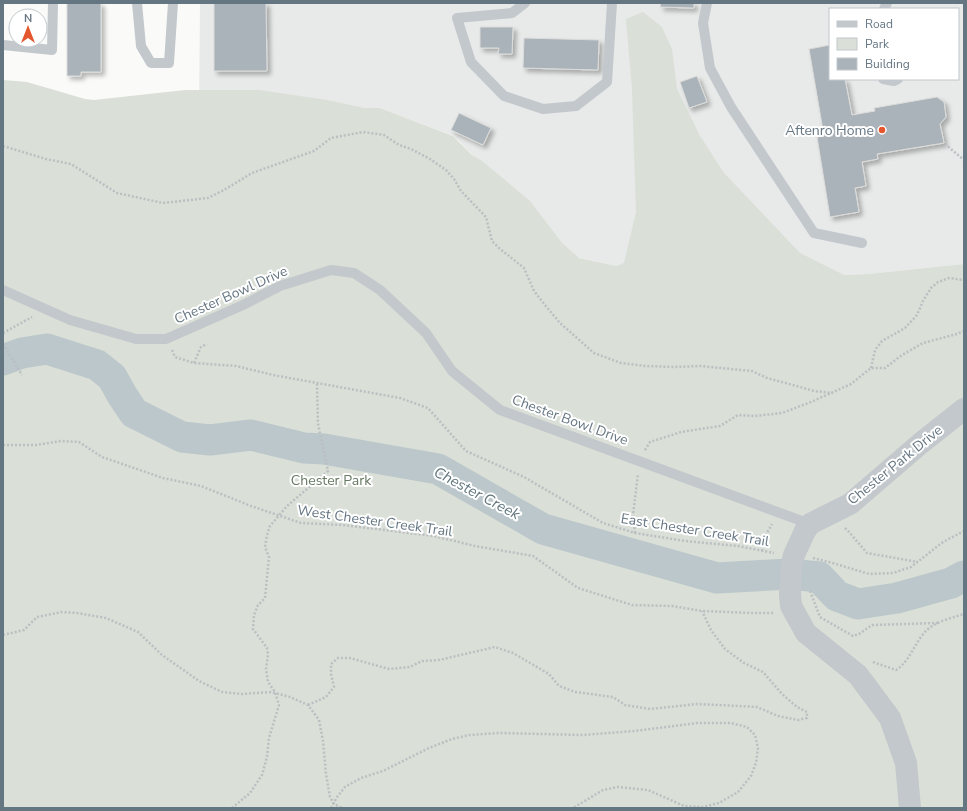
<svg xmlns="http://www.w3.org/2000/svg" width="967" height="811" font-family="'Nunito Sans',sans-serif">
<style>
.built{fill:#e8e9e9;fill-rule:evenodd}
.green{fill:#dadfd7}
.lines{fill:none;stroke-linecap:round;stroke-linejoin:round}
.river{stroke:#bbc7cb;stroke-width:31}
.building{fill:#aab3b9;stroke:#dcdcda;filter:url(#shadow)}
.path{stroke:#bbbfc2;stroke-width:2.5;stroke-dasharray:2 2;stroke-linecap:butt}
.service{stroke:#c3c8cc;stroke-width:10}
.tertiary{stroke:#c3c8cc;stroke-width:22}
.tertiary-bridge{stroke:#c3c8cc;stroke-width:22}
.poi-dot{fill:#e4572e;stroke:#fff;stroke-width:1.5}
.labels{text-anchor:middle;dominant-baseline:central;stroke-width:4;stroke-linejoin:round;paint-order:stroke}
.poi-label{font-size:14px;fill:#657683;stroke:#fff;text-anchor:end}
.street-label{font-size:14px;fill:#657683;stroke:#fff}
.park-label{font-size:14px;fill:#687a64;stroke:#fff}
.water-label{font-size:15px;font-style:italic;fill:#60757c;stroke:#fff}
</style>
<defs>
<filter id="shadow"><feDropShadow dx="3.5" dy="3.5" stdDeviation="2" flood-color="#0004"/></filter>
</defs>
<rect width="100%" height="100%" fill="#fafaf8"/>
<path class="built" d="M200,3H964V264L868,274L747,279L635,270L571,256L454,136L380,108L199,115ZM830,9H958V79H830Z"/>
<path class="green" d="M643,12L662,27L672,49L677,89L700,136L724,173L800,253L844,275L868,274L964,264V808H3V80L27,82L85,99L94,100L185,90H259L327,100L364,108H380L453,136L472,155L482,161L530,201L562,243L579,258L617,266L624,263L636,212L632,89L626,19Z"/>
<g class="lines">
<path class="river" d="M3,360L22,353L47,349L97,365L112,377L122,395L134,413L182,437L210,440L251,435L304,448L324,449L438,469L543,529L717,578L789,574L819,577L837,596L858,604L897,598L951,583L964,576"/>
</g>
<g class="building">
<path d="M67,3H101V72H81V76H67Z"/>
<path d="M214,3H266L267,71H214Z"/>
<path d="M661,3H694V8L660,7Z"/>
<path d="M480,27H513L512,54H498L499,48H480Z"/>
<path d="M524,38L599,40L598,70L523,68Z"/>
<path d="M830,45V79H845L852,115L875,111L874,108L937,97L944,102L946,117L940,124L944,143L877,154L878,159L862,162L866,186L855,188L859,212L830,217L817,137L824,136L809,49Z"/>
<path d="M697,76L707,102L689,108L680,82Z"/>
<path d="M459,113L491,128L483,145L451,130Z"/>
</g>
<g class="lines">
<g class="path">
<path d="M945,144L964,160"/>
<path d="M3,146L46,159L71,164L117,193L163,203L208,198L224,190L252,173L314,151L331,138L363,132L384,135L399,145L411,149L430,159L446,170L454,179L461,191L486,217L492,241L499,248L524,268L534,291L545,305L560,323L594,353L621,363L645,366L674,367L700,366L752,371L767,378L793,385L814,391L833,393"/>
<path d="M3,333L32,317"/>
<path d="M3,344L22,375"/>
<path d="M172,350L175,357L194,363L236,366L273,375L400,398L428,408L466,451L524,477L603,523L635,533L685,541L738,546L774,553"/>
<path d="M194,363L201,347L207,344"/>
<path d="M871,368L875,350L882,341L905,328L917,315L923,301L931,288L938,282L949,278L964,280"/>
<path d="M3,445H36L61,441L79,442L102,457L163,478L201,486L251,506L301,523L343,525L434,536L475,546L533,556L578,588L632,605L672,606L702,611L751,613H774"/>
<path d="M645,450L650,442L681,432L720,426L738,415L755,416L782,413L811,402L851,384L871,368H885L902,355L923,343L957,334L964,331"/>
<path d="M845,528L849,532L867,553L918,562"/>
<path d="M635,533L633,515L638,474"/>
<path d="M762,551L764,538L772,524"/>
<path d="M813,558L836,564L869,574L893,573L911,567L943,542L964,531"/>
<path d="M810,591L820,617L853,636L859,634L872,625L938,623"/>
<path d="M3,635L24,630L37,617L62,612L77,613L106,618L138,632L162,655L199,681L222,692L242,694L271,692L290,697L308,705L319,720L323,741L326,774L330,797L334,804L342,808"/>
<path d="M873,662L896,670C910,661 914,644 925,632C934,622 951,618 964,614"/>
<path d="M308,705L326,697L334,687L331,674V664L338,658H350L389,669L410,667L422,661L439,660L495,647L513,653L549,674L559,686L575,692L613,697L625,705L650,709L697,704L739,706L757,707L778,716L798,720L807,718V712L797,707L782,694L763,672L744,663L725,649L711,630L702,611"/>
<path d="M232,808L250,793L262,775L267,757L269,738L279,705L275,692L268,682L266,669L268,655L267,648L253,629L254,615L258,605L265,598L269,557L265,547L267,535L270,526L287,506L328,471L318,424L317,384"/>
<path d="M331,808L337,797L345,787L361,778L383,771L429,748L452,739L469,735L500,733L583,735L634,731L697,723H731L747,727L755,735L758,748L756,763L751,776L738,792L719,803L703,807L684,806L648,790L618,787L603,790L573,808"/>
</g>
<g class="service">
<path d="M137,3L141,46L151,63H169L173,3"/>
<path d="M525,3L512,13L457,18L471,62L504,96L543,109L576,106L607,82L612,3"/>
<path d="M707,3L703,23L710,68L731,107L814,233L862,243"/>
<path d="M884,9L887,3"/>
<path d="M3,45L52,50L53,3"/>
<path d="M883,79L894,81L898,79"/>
<path d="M3,290L70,320L136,339H166L243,305L280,286L331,270L354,273L380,290L426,333L452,371L500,410L810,524"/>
</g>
<g class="tertiary">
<path d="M805,531L810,524L850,504L921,443L964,409"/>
<path d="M790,595L791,606L806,633L858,675L890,718L906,763L910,808"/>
</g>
<path class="tertiary-bridge" d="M790,595L791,568L794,555L805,531"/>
</g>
<circle class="poi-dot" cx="882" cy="130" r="4"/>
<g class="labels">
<g class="poi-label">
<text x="874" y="130">Aftenro Home</text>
</g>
<g class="street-label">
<text transform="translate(231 295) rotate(-24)">Chester Bowl Drive</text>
<text transform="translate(570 420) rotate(20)">Chester Bowl Drive</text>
<text transform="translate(895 465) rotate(-39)">Chester Park Drive</text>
<text transform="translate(375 521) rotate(8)">West Chester Creek Trail</text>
<text transform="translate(695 530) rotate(9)">East Chester Creek Trail</text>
</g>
<g class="park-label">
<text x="331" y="480">Chester Park</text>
</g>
<g class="water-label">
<text transform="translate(477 493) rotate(28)">Chester Creek</text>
</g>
</g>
<rect width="967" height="811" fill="none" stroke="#657683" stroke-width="8"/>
<rect x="829" y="8" width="130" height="72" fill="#ffffff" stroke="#c1c8cd"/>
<rect x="837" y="21" width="20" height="6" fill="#c3c8cc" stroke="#c1c8cd"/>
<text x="865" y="28" font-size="12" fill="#657683">Road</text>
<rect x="837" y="38" width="20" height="12" fill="#dadfd7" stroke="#c1c8cd"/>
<text x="865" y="48" font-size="12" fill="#657683">Park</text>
<rect x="837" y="58" width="20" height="12" fill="#aab3b9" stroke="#c1c8cd"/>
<text x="865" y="68" font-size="12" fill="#657683">Building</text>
<g transform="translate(28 28)"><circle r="19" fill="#ffffff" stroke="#c1c8cd"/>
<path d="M0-3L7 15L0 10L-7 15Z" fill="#e4572e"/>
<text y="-6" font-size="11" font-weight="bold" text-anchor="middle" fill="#657683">N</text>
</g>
</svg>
